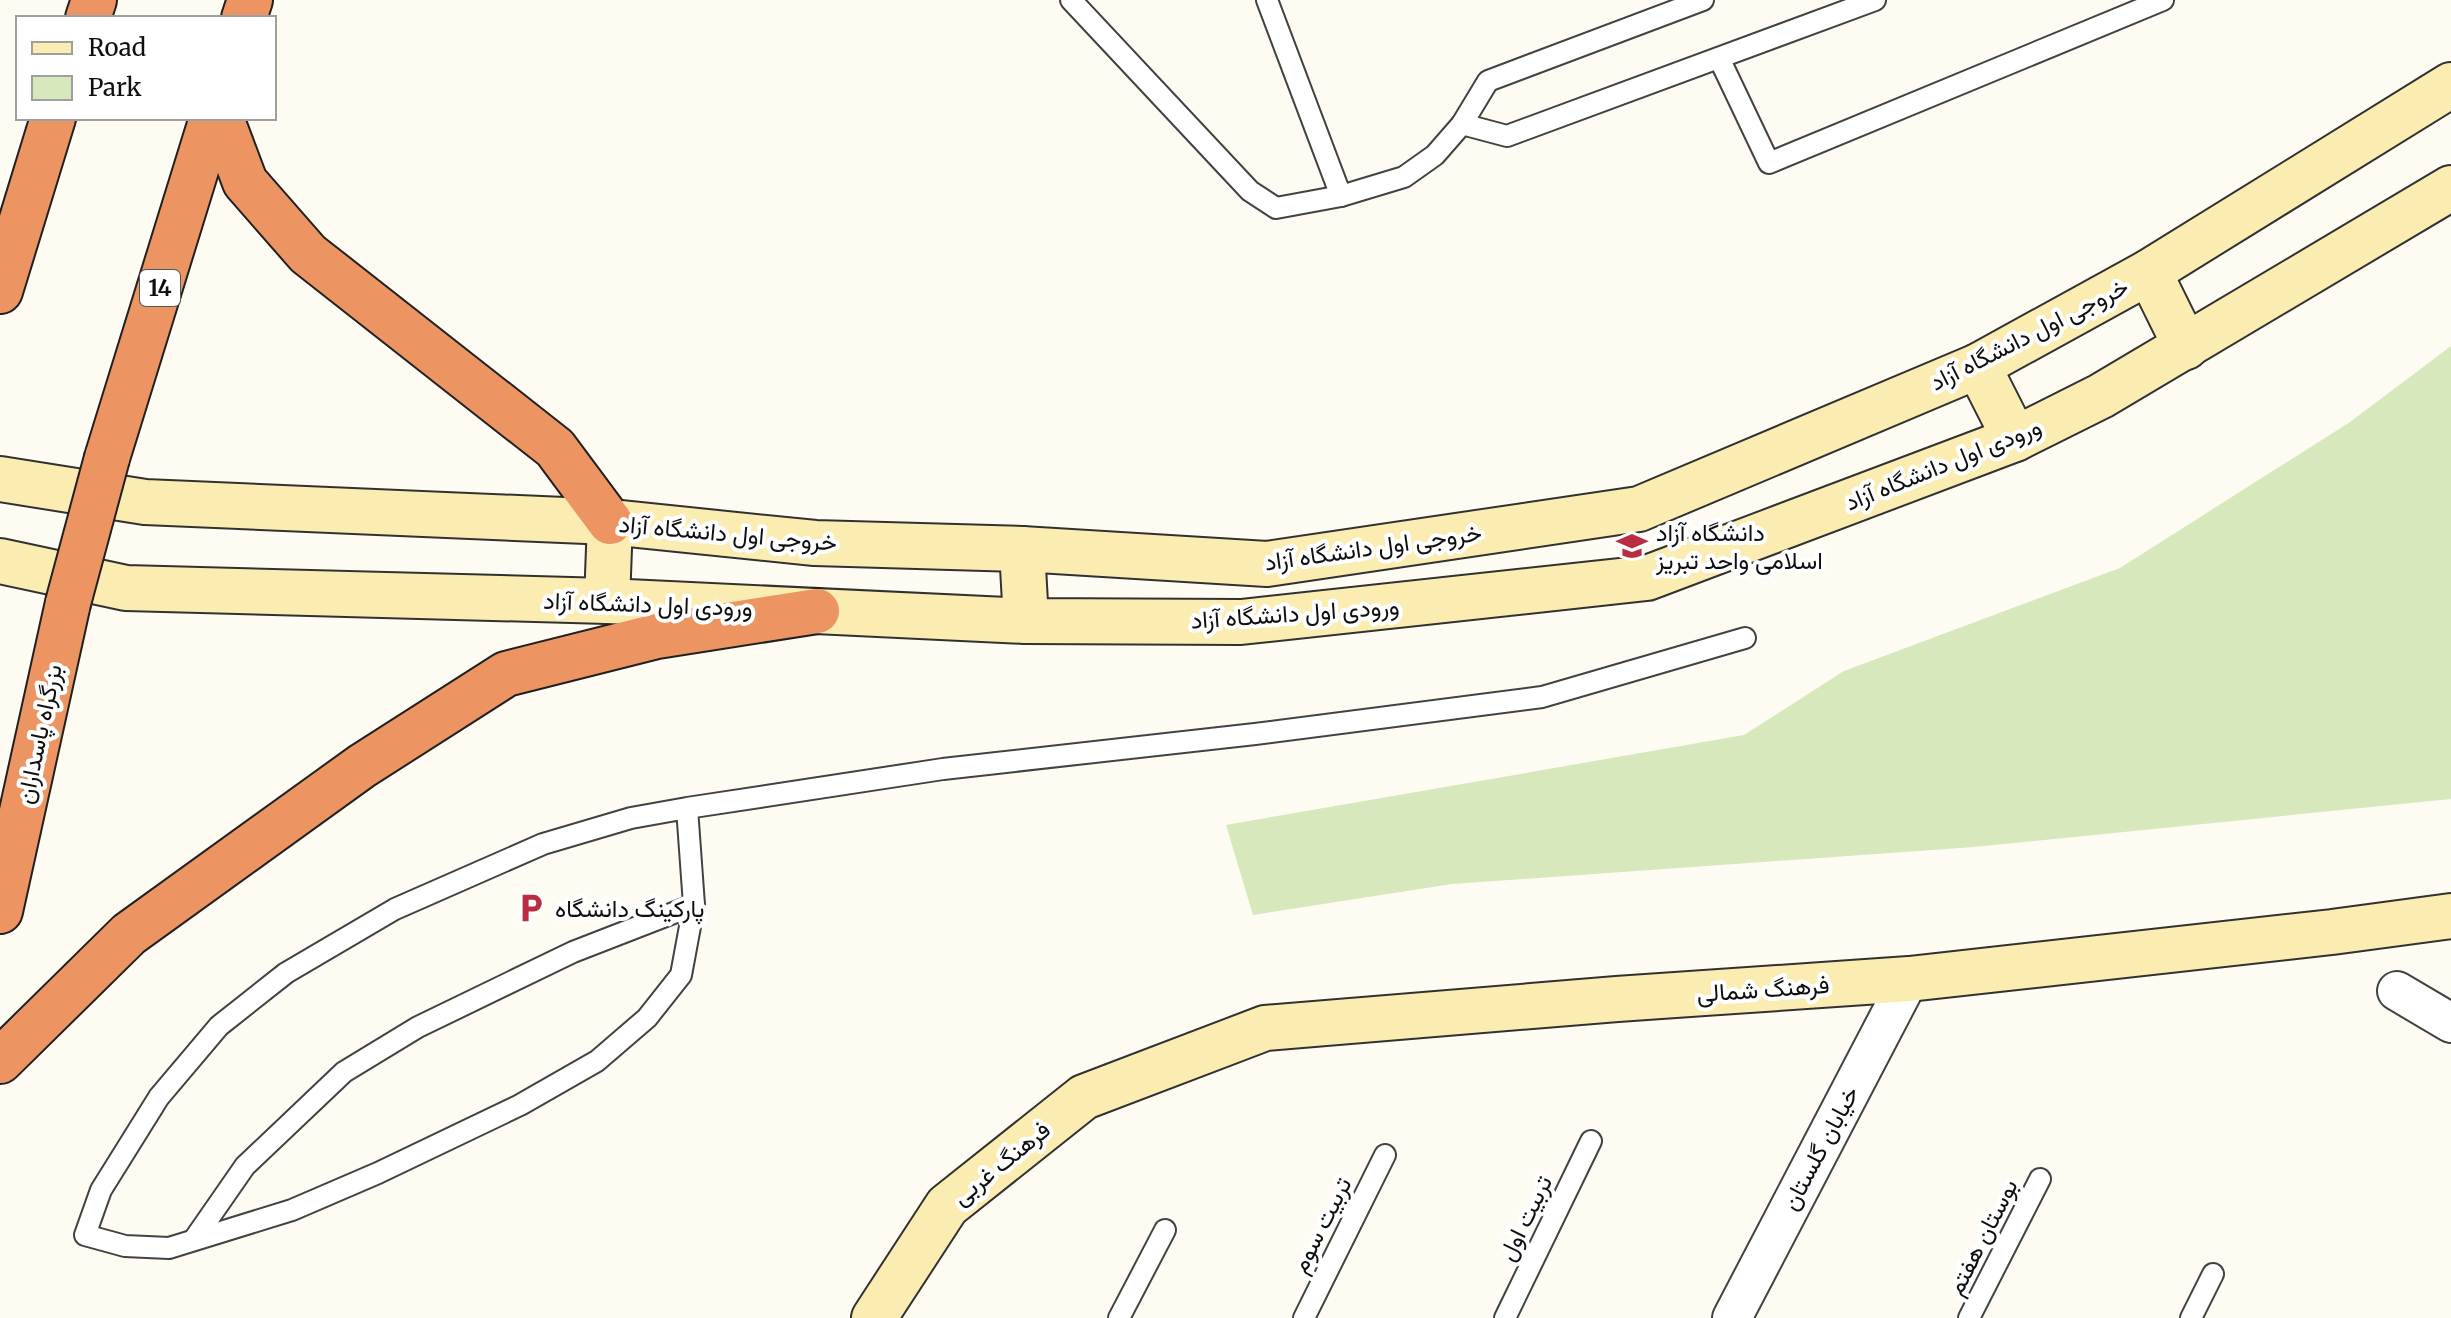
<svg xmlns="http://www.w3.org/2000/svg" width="2451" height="1318" font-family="Merriweather,Vazirmatn,serif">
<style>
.green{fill:#d7e8bd}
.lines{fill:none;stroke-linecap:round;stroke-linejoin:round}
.lane-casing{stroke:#424242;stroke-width:24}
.street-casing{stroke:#424242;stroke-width:42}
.secondary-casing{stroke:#313131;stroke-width:48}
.highway-casing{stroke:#202020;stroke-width:48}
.lane{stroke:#fff;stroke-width:20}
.street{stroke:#fff;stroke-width:38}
.secondary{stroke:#fbecb1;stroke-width:44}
.highway{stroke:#ed9562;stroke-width:44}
.highway-bridge-casing{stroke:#202020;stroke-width:48;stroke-linecap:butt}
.highway-bridge{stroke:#ed9562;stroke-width:44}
.labels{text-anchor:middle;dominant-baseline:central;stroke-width:8;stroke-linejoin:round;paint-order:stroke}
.shield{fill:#fff;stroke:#575757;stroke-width:2}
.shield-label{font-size:22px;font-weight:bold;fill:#0f0f0f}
.street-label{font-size:24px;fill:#0f0f0f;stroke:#fff}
.poi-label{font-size:24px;fill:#0f0f0f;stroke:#fff;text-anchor:start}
</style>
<rect width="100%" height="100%" fill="#fefbf2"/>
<path class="green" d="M2451,346V799L1974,847L1452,884L1253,915L1226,825L1744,735L1844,671L2120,568L2350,422Z"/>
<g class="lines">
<g class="lane-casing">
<g id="lane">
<path d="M1071,0L1250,191L1276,208L1341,196L1404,177L1435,155L1462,124L1488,81L1703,0"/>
<path d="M1267,0L1341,196"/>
<path d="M1719,58L1769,163L2163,0"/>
<path d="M1462,124L1507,136L1875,0"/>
<path d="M687,808L694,905L681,975L647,1018L597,1061L520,1105L378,1173L292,1210L169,1248L125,1246L85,1235L101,1190L159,1097L219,1026L286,973L395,909L543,844L631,818L687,808L943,769L1255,734L1542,697L1745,638"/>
<path d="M195,1238L245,1166L344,1072L418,1027L573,952L694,905"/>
<path d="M1119,1318L1165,1230"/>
<path d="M1304,1318L1385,1155"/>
<path d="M1505,1318L1591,1141"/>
<path d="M1969,1318L2040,1179"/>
<path d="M2191,1318L2213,1274"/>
</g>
</g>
<g class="street-casing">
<g id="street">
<path d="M2397,991L2451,1023"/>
<path d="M1732,1318L1909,979"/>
</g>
</g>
<g class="secondary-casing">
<g id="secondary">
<path d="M2149,272L2186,347"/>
<path d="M1978,366L2015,439"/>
<path d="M0,479L145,502L610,522L815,543L1022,549L1267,564L1639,509L1978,366L2149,272L2451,85"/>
<path d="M1022,549L1026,621"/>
<path d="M0,561L126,588L607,601L1026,621L1241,622L1647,578L2015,439L2101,396L2451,188"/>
<path d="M607,601L610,522"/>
<path d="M874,1318L947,1206L1084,1097L1265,1028L1617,999L1909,979L2332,932L2451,916"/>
</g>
</g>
<g class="highway-casing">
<g id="highway">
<path d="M88,18L94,0"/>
<path d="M244,18L250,0"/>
<path d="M221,118L245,182L308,254L555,448L610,522"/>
<path d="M0,291L53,118"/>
<path d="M107,458L212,118"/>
<path d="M0,911L68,603"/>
<path d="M0,1061L129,934L362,766L506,674L657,636L817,611"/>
</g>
</g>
<use href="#lane" class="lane"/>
<use href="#street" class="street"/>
<use href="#secondary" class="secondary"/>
<use href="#highway" class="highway"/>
<g class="highway-bridge-casing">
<path id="highway-bridge" d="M68,603L107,458"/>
</g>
<use href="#highway-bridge" class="highway-bridge"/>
</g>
<defs>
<g id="university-bare" transform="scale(2.4)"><path d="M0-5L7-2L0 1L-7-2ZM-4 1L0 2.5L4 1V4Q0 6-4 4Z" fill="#b92d41" stroke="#fff" stroke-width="2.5" paint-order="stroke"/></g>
<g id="parking-bare" transform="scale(2.4)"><path d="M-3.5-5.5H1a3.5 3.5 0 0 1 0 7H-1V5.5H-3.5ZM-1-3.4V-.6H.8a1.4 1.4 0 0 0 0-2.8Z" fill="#b92d41" stroke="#fff" stroke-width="2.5" paint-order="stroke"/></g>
</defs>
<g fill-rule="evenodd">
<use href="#university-bare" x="1632" y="546"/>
<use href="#parking-bare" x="531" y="908"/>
</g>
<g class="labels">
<rect class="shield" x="140" y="270" width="40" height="36" rx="6"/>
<g class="shield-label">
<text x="160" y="288">14</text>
</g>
<g class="street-label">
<text transform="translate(2029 334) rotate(-27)">خروجی اول دانشگاه آزاد</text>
<text transform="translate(1943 464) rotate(-22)">ورودی اول دانشگاه آزاد</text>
<text transform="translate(728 533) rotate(5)">خروجی اول دانشگاه آزاد</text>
<text transform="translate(1373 547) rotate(-8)">خروجی اول دانشگاه آزاد</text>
<text transform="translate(648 604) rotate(2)">ورودی اول دانشگاه آزاد</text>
<text transform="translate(1295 613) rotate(-4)">ورودی اول دانشگاه آزاد</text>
<text transform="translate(39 734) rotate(-78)">بزرگراه پاسداران</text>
<text transform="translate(1763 989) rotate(-4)">فرهنگ شمالی</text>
<text transform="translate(1820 1148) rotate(-62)">خیابان گلستان</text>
<text transform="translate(1001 1163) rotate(-39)">فرهنگ غربی</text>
<text transform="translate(1525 1218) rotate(-64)">تربیت اول</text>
<text transform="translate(1321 1225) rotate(-63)">تربیت سوم</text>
<text transform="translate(1982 1237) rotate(-63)">بوستان هفتم</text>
</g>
<g class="poi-label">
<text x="1656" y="532">دانشگاه آزاد<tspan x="1656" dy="28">اسلامی واحد تبریز</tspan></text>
<text x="555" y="908">پارکینگ دانشگاه</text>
</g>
</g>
<rect x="16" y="16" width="260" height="104" fill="#ffffff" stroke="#9f9f9f" stroke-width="2"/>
<rect x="32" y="42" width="40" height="12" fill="#fbecb1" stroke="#9f9f9f" stroke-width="2"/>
<text x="88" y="56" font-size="24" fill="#0f0f0f">Road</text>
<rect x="32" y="76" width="40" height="24" fill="#d7e8bd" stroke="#9f9f9f" stroke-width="2"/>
<text x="88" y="96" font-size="24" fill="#0f0f0f">Park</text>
</svg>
